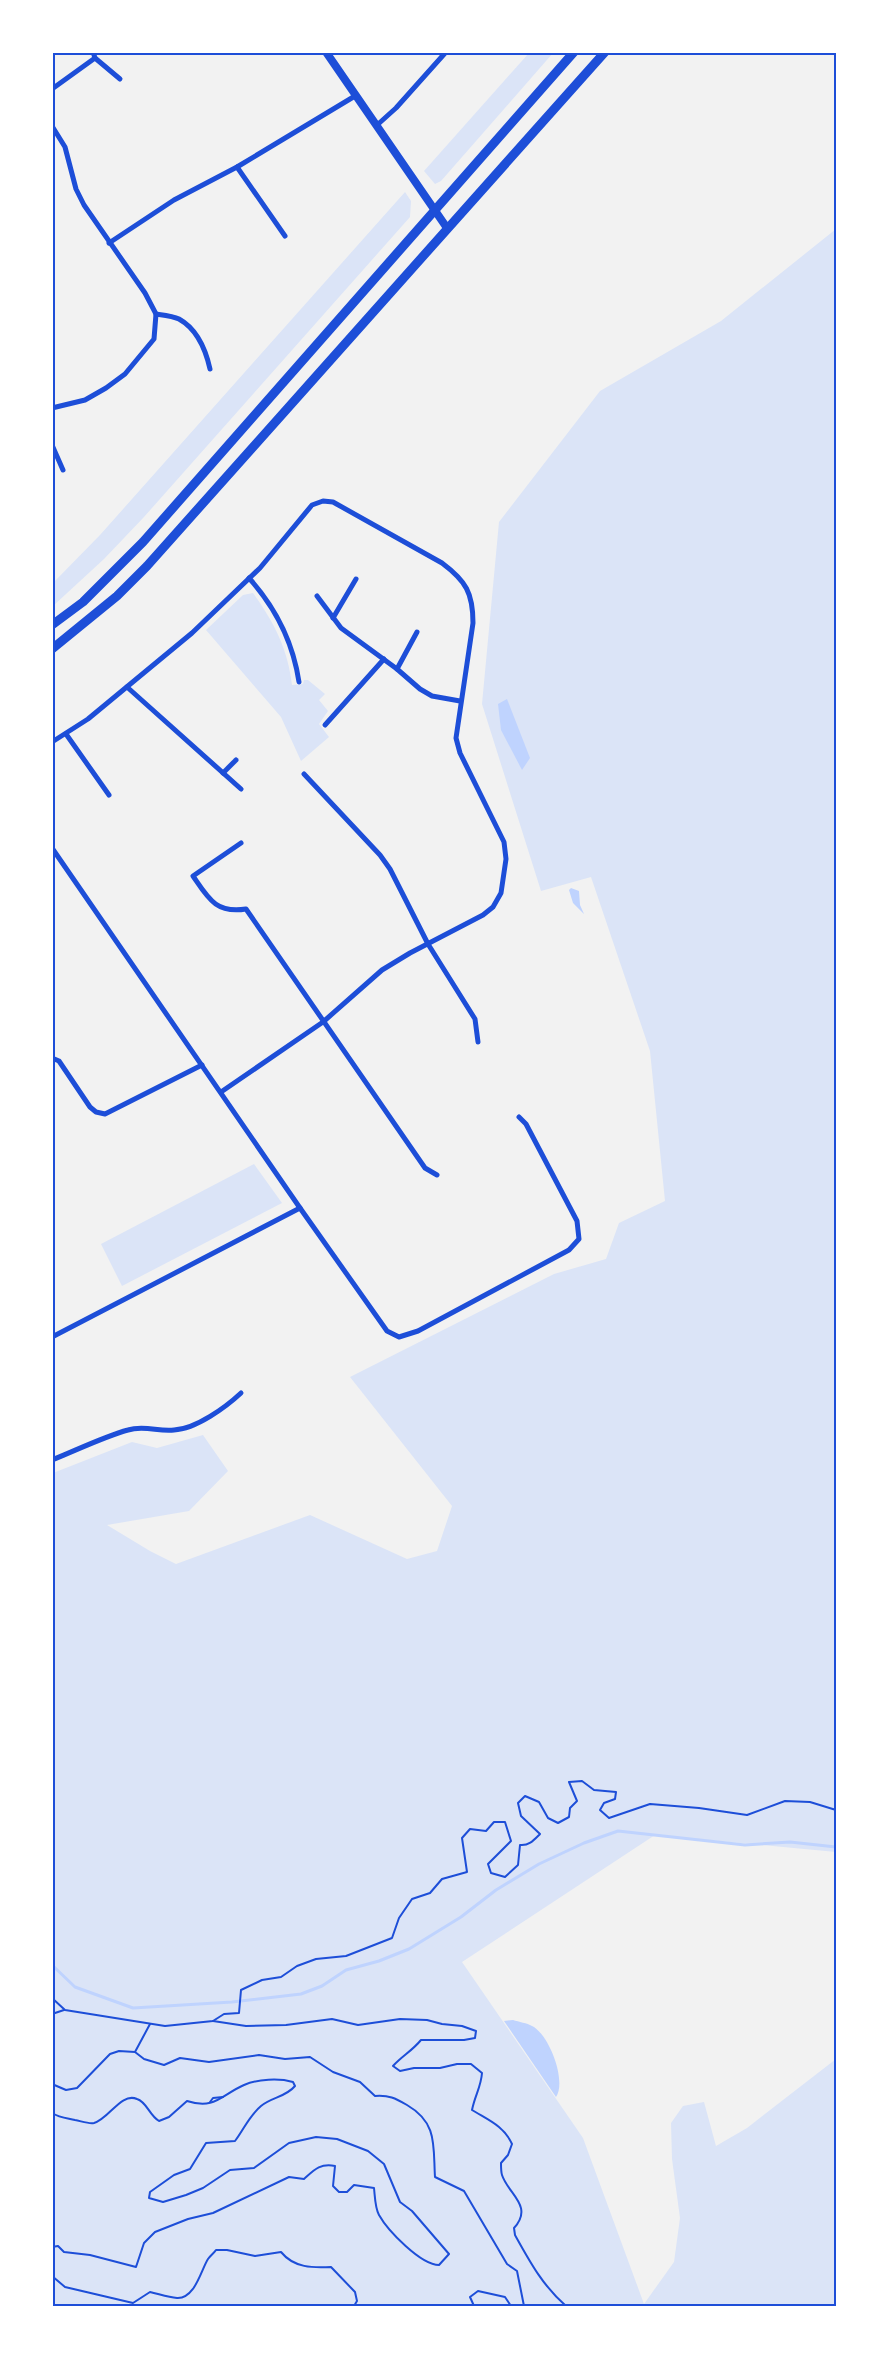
<svg xmlns="http://www.w3.org/2000/svg" width="889" height="2359" font-family="'Asap Condensed',sans-serif">
<style>
.green{fill:#dbe4f7}
.water{fill:#bfd3fe}
.lines{fill:none;stroke-linecap:round;stroke-linejoin:round}
.stream{stroke:#bfd3fe;stroke-width:3}
.path{stroke:#1d4ed8;stroke-width:2}
.minor{stroke:#1d4ed8;stroke-width:5}
.tertiary{stroke:#1d4ed8;stroke-width:8}
.primary{stroke:#1d4ed8;stroke-width:9}
.neatline{fill:none;stroke:#1d4ed8;stroke-width:2}
</style>
<rect width="100%" height="100%" fill="#f2f2f2"/>
<g class="green">
<path d="M529,53H553L441,181L435,184L424,171Z"/>
<path d="M405,192L411,201L410,217L144,517L104,559L53,606V583L100,535Z"/>
<path d="M836,229V1852L655,1835L462,1962L583,2138L644,2304L674,2262L680,2218L672,2159L671,2123L683,2106L704,2102L716,2146L747,2128L836,2059V2306H53V1473L132,1442L157,1448L203,1435L228,1471L189,1511L107,1525L150,1551L176,1564L310,1515L407,1559L437,1551L452,1506L350,1377L554,1274L606,1259L619,1223L665,1201L650,1051L591,877L541,891L482,704L499,522L600,391L721,321Z"/>
<path d="M253,593C274,622 288,649 292,685L303,684L304,680H308L325,694L319,700L328,711L319,724L329,737L301,761L281,717L206,630L243,595Z"/>
<path d="M254,1164L282,1203L122,1286L101,1244Z"/>
</g>
<g class="water">
<path d="M507,699L530,758L522,770L501,730L498,704Z"/>
<path d="M571,888L579,891L580,905L584,914L573,903L569,890Z"/>
<path d="M513,2020C519,2022 527,2023 532,2026C549,2034 567,2081 556,2097L504,2021Z"/>
</g>
<g class="lines">
<path class="stream" d="M52,1965L75,1987L133,2008L232,2002L301,1994L322,1986L346,1970L379,1961L409,1949L461,1917L496,1890L539,1864L584,1843L618,1831L745,1845L790,1842L836,1847"/>
<g class="path">
<path d="M52,1998L65,2010L165,2026L213,2021L224,2014L239,2013L241,1990L262,1980L281,1977L297,1966L316,1959L346,1956L392,1938L399,1918L412,1899L430,1893L442,1879L467,1872L462,1838L470,1829L486,1831L494,1822H505L511,1841L488,1864L491,1873L505,1877L518,1865L520,1845C529,1846 534,1840 540,1834L521,1816L518,1803L525,1796L539,1802L548,1818L558,1823L569,1817L570,1808L577,1801L569,1782L582,1781L594,1790L616,1792L615,1799L604,1803L600,1810L609,1818L650,1804L699,1808L747,1815L785,1801L810,1802L836,1810"/>
<path d="M52,2014L64,2010"/>
<path d="M213,2021L246,2026L286,2025L332,2019L358,2025L400,2019L427,2020L442,2024L462,2026L476,2031L475,2038L464,2040H421C412,2051 402,2056 393,2066L400,2071L414,2068H440L457,2064H471L482,2073C481,2087 475,2095 472,2110C488,2120 504,2126 512,2144L508,2155L501,2163C501,2166 501,2172 502,2175C508,2194 534,2206 514,2228L515,2235C530,2262 543,2286 566,2306"/>
<path d="M150,2024L135,2052L144,2059L164,2065L180,2058L209,2062L259,2055L285,2059L310,2057L333,2072L360,2082L375,2096C389,2095 395,2098 407,2105C438,2123 433,2146 435,2177L464,2191L507,2264L517,2271L524,2306"/>
<path d="M52,2084L66,2090L77,2088L110,2054L119,2051L135,2052"/>
<path d="M210,2102L213,2098L223,2097"/>
<path d="M52,2113C60,2118 66,2118 75,2120C81,2121 88,2124 94,2123C109,2119 121,2092 137,2099C147,2102 149,2115 159,2121L169,2117L187,2101C215,2110 221,2095 244,2085C258,2079 279,2078 293,2082L295,2086C286,2097 272,2097 261,2106C249,2116 244,2129 235,2141L206,2143L190,2169L174,2175L150,2192L149,2198L163,2202L186,2195L203,2188L230,2170L254,2168L289,2143L316,2137L337,2139L368,2151L384,2164L400,2202L412,2211L449,2254L439,2265C421,2265 388,2231 379,2215C375,2208 375,2197 374,2188L354,2185L347,2192H339L333,2186L335,2166C320,2163 314,2170 304,2179L289,2177L213,2213L188,2219L155,2232L144,2243L136,2267L90,2255L64,2252L58,2246L52,2247"/>
<path d="M52,2276L65,2287L133,2303L150,2292C159,2294 168,2297 177,2298C195,2299 201,2270 208,2259C210,2256 214,2253 216,2250H227L255,2256L281,2252C294,2268 313,2268 331,2267L355,2292L357,2301L354,2306"/>
<path d="M474,2306L470,2297L478,2291L505,2297L511,2306"/>
</g>
<g class="minor">
<path d="M93,52L95,58L120,79"/>
<path d="M52,89L95,58"/>
<path d="M52,126L65,147L76,189L84,205L145,293L156,314L154,339L125,374L106,388L85,400L52,408"/>
<path d="M376,126L396,108L446,52"/>
<path d="M237,167L285,236"/>
<path d="M109,243L174,200L237,167L355,96"/>
<path d="M156,314C163,315 173,316 179,319C197,329 206,351 210,369"/>
<path d="M52,445L63,470"/>
<path d="M249,578C276,608 293,642 299,682"/>
<path d="M317,596L341,628L397,669L420,689L432,696L460,701"/>
<path d="M333,618L356,579"/>
<path d="M397,669L417,632"/>
<path d="M127,687L241,789"/>
<path d="M325,725L384,659"/>
<path d="M66,734L109,795"/>
<path d="M52,742L88,719L192,633L260,568L312,505L323,501L333,502L442,563C466,581 473,593 473,623L456,738L460,753L504,842L506,859L501,893L493,907L483,915L410,953L382,970L323,1022L221,1092"/>
<path d="M223,773L236,760"/>
<path d="M304,774L380,855L390,869L428,944L475,1019L478,1042"/>
<path d="M241,843L193,876C208,898 216,914 246,909L425,1168L437,1175"/>
<path d="M52,848L300,1208L387,1331L399,1337L418,1331L569,1250L579,1239L577,1221L526,1124L519,1117"/>
<path d="M52,1058L59,1061L90,1107L96,1112L105,1114L202,1065"/>
<path d="M52,1337L300,1208"/>
<path d="M52,1460C77,1450 103,1437 128,1430C144,1425 159,1432 174,1430C196,1429 226,1407 241,1393"/>
</g>
<path class="tertiary" d="M326,52L447,228"/>
<g class="primary">
<path d="M52,625L83,602L143,542L574,52"/>
<path d="M52,649L117,596L147,566L605,52"/>
</g>
</g>
<rect width="889" height="2359" fill="none" stroke="#ffffff" stroke-width="108"/>
<rect x="54" y="54" width="781" height="2251" class="neatline"/>
</svg>
